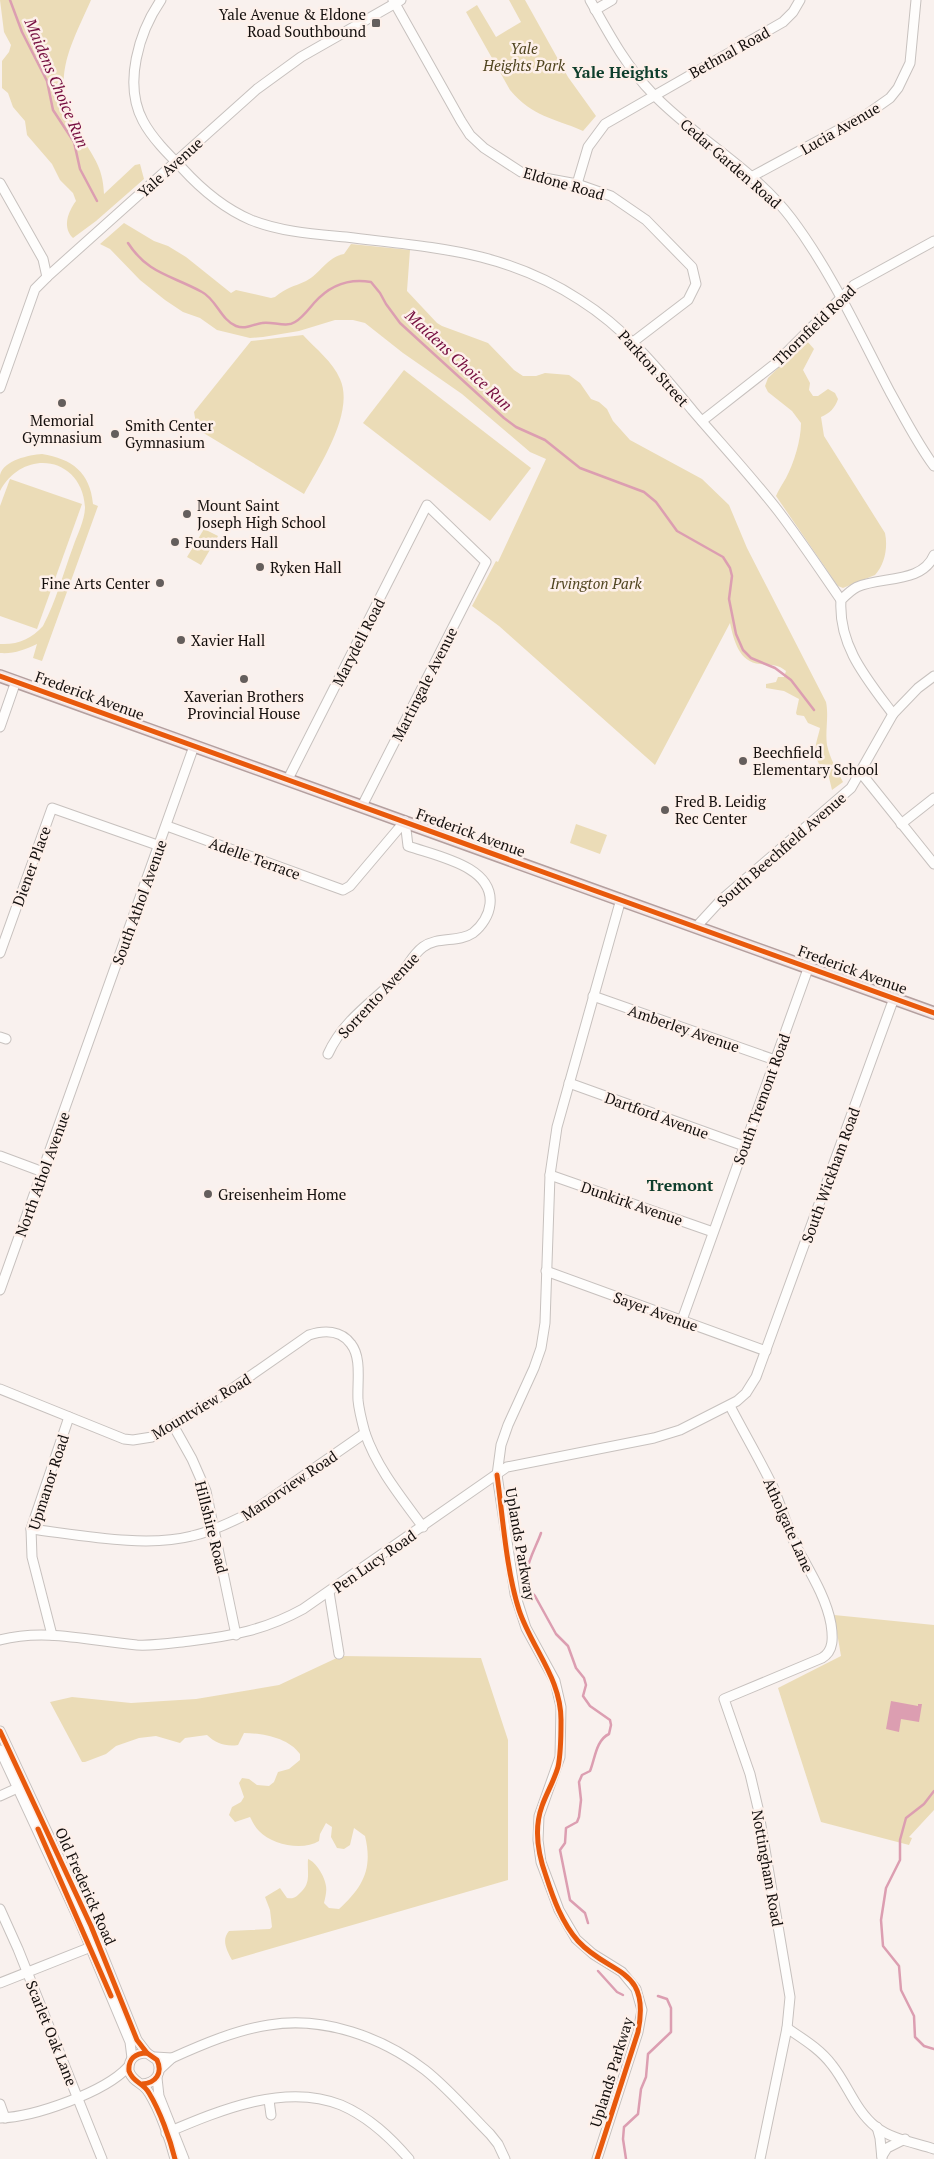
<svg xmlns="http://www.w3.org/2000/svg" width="934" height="2159" font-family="'PT Serif',serif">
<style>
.green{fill:#ebdcb7}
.water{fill:#dc9eb1}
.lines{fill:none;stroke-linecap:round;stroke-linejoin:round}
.stream{stroke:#dc9eb1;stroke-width:2.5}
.minor-casing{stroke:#c7c1be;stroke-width:11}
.major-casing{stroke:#b49f9e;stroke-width:14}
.minor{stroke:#fefdfc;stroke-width:9}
.major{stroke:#efe3e3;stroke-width:11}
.cycleway-casing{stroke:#fdf0ea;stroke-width:8}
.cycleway{stroke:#e8590c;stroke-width:5}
.poi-dot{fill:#645e5c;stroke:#fdf0ea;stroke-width:2}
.labels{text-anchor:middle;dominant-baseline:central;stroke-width:5;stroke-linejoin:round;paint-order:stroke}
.poi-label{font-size:15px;fill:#140f0d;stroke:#fdf0ea;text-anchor:start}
.park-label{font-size:15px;font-style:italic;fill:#504520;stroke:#fdf0ea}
.street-label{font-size:15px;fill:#140f0d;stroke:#fdf0ea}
.neighbourhood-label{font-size:16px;font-weight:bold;fill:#0e3e2c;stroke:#fdf0ea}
.water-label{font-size:16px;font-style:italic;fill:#750d3f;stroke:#fdf0ea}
</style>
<rect width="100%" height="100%" fill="#f9f1ee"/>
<g class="green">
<path d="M0,0H91C70,48 49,80 78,131C92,156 103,165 104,194L135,165L140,164L144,179L96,221L73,238C62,227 68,212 76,201L73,193L60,180L52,164L27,135L25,121L13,107L8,93L2,88V61L9,52L11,45L4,32Z"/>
<path d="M509,0H525L568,77L596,116L583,131C552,117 534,118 510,90L466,12L477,5L496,37L521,22Z"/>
<path d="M124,223L154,241L168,246L186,257L231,293L236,290L271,298L275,297C287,287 293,287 306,281C320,274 327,257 344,254L351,244L410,250L407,291L437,323L442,326L488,343L514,370L523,376H536L545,373L569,375L580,383L591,399L599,402L607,409L613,421L630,440L702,479L729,505L747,548L826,702C829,716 825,731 827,745C830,759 837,770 843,782L832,790L826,765L819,764C812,750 817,742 820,728L808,723L804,716L797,715L796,713L799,699L784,691L766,688V684L776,682L778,677H784L786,671C778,664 771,665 760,664C739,662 734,641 730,623L655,765L499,626L472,606L496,561L498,562L546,459L530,452L462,394L403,353L365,323L353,320H335L299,331L263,337L250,338L217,330L200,318L183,312L165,300L140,280L110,249L100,244Z"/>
<path d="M303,335C316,349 333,362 340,379C355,412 320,465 304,494L197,429L194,412L251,341Z"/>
<path d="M806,340L814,349L803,370L810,383L809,390L813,396H818L828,389L835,393L838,399C835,408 830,413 821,417L824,436L885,533C888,547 885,564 875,575L843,588L838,586L776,496C779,489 782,485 786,478C794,463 801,440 801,423L792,411L768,392L765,386L768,378Z"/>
<path d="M404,370L531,468L490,521L363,423Z"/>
<path d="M42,454C72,459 90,472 93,504L98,506L42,661L33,658L37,644C24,650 14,654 0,653V644C18,645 31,639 43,626C56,601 63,574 73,547C77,535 85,520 85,507C82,457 24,447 0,491C0,486 0,479 0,475C4,460 29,455 42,454Z"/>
<path d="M10,479L82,504L37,629L0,616V506Z"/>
<path d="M204,529L218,536L201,565L187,557Z"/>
<path d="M576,824L607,835L600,854L570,843Z"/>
<path d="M834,1615L934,1625V1810L909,1837L912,1838L909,1845L821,1822L778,1688L841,1656Z"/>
<path d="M341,1656L481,1658L508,1740V1880L232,1960C227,1951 221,1940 229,1931L270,1929L272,1927L270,1910L265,1897L280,1888L287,1898C295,1899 296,1897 302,1891C311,1882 307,1872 308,1859C316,1862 325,1877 326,1886C327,1892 325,1898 324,1903L329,1908L339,1909C363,1887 373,1869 365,1836L354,1828L350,1845L344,1849L337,1848L331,1837L332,1827L326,1823L320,1834L319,1841C303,1851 272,1845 259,1831C255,1827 252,1821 250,1817L235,1822L229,1815L232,1807L241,1802L244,1797L239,1783L242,1778L249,1779L257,1785L269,1786L274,1782L278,1772L289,1769L300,1760V1754C289,1738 263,1733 244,1733L238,1745C226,1747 215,1743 207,1735L185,1738L180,1743L156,1736L139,1738L116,1746L106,1754L85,1762H82L50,1702L72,1697L131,1703L196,1699L279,1685Z"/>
</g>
<path class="water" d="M891,1701L918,1706V1704H922L919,1722L901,1719L899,1732L886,1729Z"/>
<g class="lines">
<g class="stream">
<path d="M10,0L22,32L47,81L53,110L74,142L80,169L97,201"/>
<path d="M128,243C148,274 171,275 202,292C216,299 221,320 236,326C246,330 253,324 262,323C272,321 286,328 295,322C302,318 308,310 314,303C329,286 348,278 371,282L380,293L386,304L400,323L504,418L516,427L545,440L580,468L644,492L656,502L677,531L723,557L730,568L732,576L729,599L736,634L743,650L751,658L775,668L791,680L814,710"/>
<path d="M541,1533C535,1551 515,1579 535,1596L556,1634L568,1646L576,1668L584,1678L586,1685L583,1696L590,1706L610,1720L611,1725L609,1734C596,1740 595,1759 590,1771L582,1775L579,1782L581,1800L579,1817L577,1822L566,1828L565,1843L560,1850L570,1900L585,1913L588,1923"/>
<path d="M934,1791L924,1804L906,1818L900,1840V1860L886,1888L881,1920L883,1946L899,1966L901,1990L914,2016L915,2037L924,2046L934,2049"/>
<path d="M598,1971L617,1992L623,1995"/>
<path d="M626,2159L623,2139L624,2127L638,2114L641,2089L646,2077L648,2054L671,2032V2008L667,1999L658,1996"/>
</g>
<g class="minor-casing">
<g id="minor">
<path d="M161,0C139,32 123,84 143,121C152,138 168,154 182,168C202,190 223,208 251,220C281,232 314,234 346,237C434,248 503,250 580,300C626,329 659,370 693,411C722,445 752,477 779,512C801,541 821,571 841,600"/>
<path d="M393,0L461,121L470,135L484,148L521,172L539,177L577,184L611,196L646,220L692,267L696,284L688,300L633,342"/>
<path d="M590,0C609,34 626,66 653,94C695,138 753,168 791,218C831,271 859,333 890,392C904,417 917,443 934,466"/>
<path d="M595,10L612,0"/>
<path d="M751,177L866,115L890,98L898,88L910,63L916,0"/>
<path d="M0,183L43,259L47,277"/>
<path d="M577,184L588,147L605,124L783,22L793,12L800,0"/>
<path d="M0,388L35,289L47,277L257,89L301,57L401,0"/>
<path d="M702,421L776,363L854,285L934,241"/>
<path d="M893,714C867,679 838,646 841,600C846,595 851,590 857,587C881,576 922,584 934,555"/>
<path d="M0,727L16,681"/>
<path d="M861,773L934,864"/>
<path d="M288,779L427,505L486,562L362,806"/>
<path d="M901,824L934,798"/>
<path d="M167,826L343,890L350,886L405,821"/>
<path d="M697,926L720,901L851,788L893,714L918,688L934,676"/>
<path d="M0,953L52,808L160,846"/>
<path d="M593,996L775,1060"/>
<path d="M0,1037L6,1039"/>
<path d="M328,1054C343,1020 374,1001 399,976C408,967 412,955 423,947C438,936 458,943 473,933C482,926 489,915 490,904C494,866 436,856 408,846L405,821"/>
<path d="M569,1083L744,1146"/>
<path d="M0,1156L43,1172"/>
<path d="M550,1175L713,1232"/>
<path d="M546,1271L766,1351"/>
<path d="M0,1290L194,746"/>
<path d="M682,1320L809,966"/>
<path d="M0,1389L124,1439L133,1440L152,1437L223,1395L309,1335C324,1330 341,1330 351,1344C362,1358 357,1382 358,1400C359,1411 362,1422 365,1433C377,1468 401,1497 423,1527"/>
<path d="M730,1406C744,1433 760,1460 773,1487C781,1506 787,1526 795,1544C808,1569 826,1596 831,1624C833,1637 834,1651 822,1658L724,1699L750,1774L758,1808L790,1997L787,2028L760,2159"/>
<path d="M173,1425L192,1459L206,1491L236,1635"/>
<path d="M31,1529C80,1535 145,1548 192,1536C214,1531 234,1521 253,1511L365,1433"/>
<path d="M329,1592L339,1654"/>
<path d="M52,1635L32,1557L31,1529L69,1417"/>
<path d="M0,1640C45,1628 91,1641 137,1645C154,1646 172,1643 190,1641C232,1636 265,1630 303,1609L507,1467L654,1438L680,1430L737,1401L746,1393L756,1377L894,998"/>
<path d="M0,1731L91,1926L137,2040L147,2053"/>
<path d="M0,1750L79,1920L130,2042L132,2058"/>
<path d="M0,1796L22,1786"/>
<path d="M0,1909L18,1949L102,2159"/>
<path d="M0,1983L96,1945"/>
<path d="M787,2028C803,2039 820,2049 832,2065C848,2085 855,2110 876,2127C891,2139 916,2143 934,2149"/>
<path d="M155,2057L172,2058L159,2070"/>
<path d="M172,2058C203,2044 236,2030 269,2025C324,2016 382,2037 425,2070C449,2089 469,2113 490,2134L498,2144L505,2159"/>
<path d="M157,2078L159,2096L184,2159"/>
<path d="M142,2084C156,2083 163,2073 157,2060L147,2053C135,2053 128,2059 129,2071C133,2083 143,2082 149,2093C160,2111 170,2139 175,2159"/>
<path d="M269,2100L271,2115"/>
<path d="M0,2104L5,2118"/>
<path d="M0,2118C35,2117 105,2092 128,2067"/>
<path d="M877,2127L880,2138L882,2159"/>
<path d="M166,2133C218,2111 285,2082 341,2105C369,2117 390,2137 409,2159"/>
<path d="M882,2156L887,2148L905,2139"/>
<path d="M597,2159L638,2032L642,2010L636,1989L622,1972L593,1954L576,1939L559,1910L541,1862L538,1840L539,1816L560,1757L561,1707L555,1681L526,1628L515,1594L497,1475L501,1445L508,1425L534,1368L541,1348L545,1323L550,1175L557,1127L621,899"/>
</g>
</g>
<g class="major-casing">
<path id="major" d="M0,676L934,1013"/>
</g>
<use href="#minor" class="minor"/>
<use href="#major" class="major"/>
<g class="cycleway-casing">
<g id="cycleway">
<path d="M0,676L934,1013"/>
<path d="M497,1475C503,1518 506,1569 519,1610C532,1649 562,1679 561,1722C561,1737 561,1753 558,1767C554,1781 547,1792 542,1806C534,1828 538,1854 546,1876C553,1898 562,1923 578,1941C610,1976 651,1966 638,2032L597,2159"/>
<path d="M0,1731L91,1926L137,2040L147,2053"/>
<path d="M38,1829L111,1996"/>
<path d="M142,2084C156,2083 163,2073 157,2060L147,2053C135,2053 128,2059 129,2071C133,2083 143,2082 149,2093C160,2111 170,2139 175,2159"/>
</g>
</g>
<use href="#cycleway" class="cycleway"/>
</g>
<g class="poi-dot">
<rect x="371" y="18" width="10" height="10" rx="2.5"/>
<circle cx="62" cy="403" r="5"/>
<circle cx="115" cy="434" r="5"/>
<circle cx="187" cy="514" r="5"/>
<circle cx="175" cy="542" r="5"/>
<circle cx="260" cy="567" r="5"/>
<circle cx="160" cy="583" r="5"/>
<circle cx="181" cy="640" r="5"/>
<circle cx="244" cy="679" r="5"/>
<circle cx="743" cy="761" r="5"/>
<circle cx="665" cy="810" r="5"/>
<circle cx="208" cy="1194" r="5"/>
</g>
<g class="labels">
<g class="poi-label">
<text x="366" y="14" text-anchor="end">Yale Avenue &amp; Eldone<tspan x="366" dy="17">Road Southbound</tspan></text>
<text x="62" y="420" text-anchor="middle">Memorial<tspan x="62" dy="17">Gymnasium</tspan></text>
<text x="125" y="425">Smith Center<tspan x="125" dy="17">Gymnasium</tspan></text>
<text x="197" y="505">Mount Saint<tspan x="197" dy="17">Joseph High School</tspan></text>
<text x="185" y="542">Founders Hall</text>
<text x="270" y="567">Ryken Hall</text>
<text x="150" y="583" text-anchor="end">Fine Arts Center</text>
<text x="191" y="640">Xavier Hall</text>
<text x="244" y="696" text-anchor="middle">Xaverian Brothers<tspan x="244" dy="17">Provincial House</tspan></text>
<text x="753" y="752">Beechfield<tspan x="753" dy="17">Elementary School</tspan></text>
<text x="675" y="801">Fred B. Leidig<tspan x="675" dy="17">Rec Center</tspan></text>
<text x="218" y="1194">Greisenheim Home</text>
</g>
<g class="park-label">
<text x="524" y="48">Yale<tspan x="524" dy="17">Heights Park</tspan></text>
<text x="596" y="583">Irvington Park</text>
</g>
<g class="street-label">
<text transform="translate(729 52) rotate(-29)">Bethnal Road</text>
<text transform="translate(840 128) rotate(-30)">Lucia Avenue</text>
<text transform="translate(731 163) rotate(41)">Cedar Garden Road</text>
<text transform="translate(170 167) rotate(-42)">Yale Avenue</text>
<text transform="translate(564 183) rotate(16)">Eldone Road</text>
<text transform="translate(814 325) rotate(-44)">Thornfield Road</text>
<text transform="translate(654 368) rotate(48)">Parkton Street</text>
<text transform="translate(358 642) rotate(-63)">Marydell Road</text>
<text transform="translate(424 684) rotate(-63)">Martingale Avenue</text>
<text transform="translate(90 695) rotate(20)">Frederick Avenue</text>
<text transform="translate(471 832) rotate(20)">Frederick Avenue</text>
<text transform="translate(781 849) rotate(-41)">South Beechfield Avenue</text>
<text transform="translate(255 858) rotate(20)">Adelle Terrace</text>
<text transform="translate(31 866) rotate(-70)">Diener Place</text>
<text transform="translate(139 902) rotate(-70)">South Athol Avenue</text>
<text transform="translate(853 969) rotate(20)">Frederick Avenue</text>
<text transform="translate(378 995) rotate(-47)">Sorrento Avenue</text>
<text transform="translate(684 1028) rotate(19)">Amberley Avenue</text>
<text transform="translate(761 1099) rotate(-70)">South Tremont Road</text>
<text transform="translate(657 1115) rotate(20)">Dartford Avenue</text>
<text transform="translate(42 1174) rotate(-70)">North Athol Avenue</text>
<text transform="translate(830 1175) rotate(-70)">South Wickham Road</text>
<text transform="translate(632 1203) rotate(19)">Dunkirk Avenue</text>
<text transform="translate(656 1311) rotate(20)">Sayer Avenue</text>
<text transform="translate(201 1406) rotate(-31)">Mountview Road</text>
<text transform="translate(48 1482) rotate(-72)">Upmanor Road</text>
<text transform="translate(289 1485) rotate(-34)">Manorview Road</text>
<text transform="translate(789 1525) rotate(66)">Atholgate Lane</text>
<text transform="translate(212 1527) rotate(76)">Hillshire Road</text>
<text transform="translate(521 1544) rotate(80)">Uplands Parkway</text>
<text transform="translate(374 1561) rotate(-35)">Pen Lucy Road</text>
<text transform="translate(768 1868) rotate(80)">Nottingham Road</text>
<text transform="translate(86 1886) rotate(66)">Old Frederick Road</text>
<text transform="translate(52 2033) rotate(68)">Scarlet Oak Lane</text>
<text transform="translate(611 2072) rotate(-73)">Uplands Parkway</text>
</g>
<g class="neighbourhood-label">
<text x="620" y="72">Yale Heights</text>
<text x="680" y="1185">Tremont</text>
</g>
<g class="water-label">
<text transform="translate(57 83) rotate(67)">Maidens Choice Run</text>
<text transform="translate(459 360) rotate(43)">Maidens Choice Run</text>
</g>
</g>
</svg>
